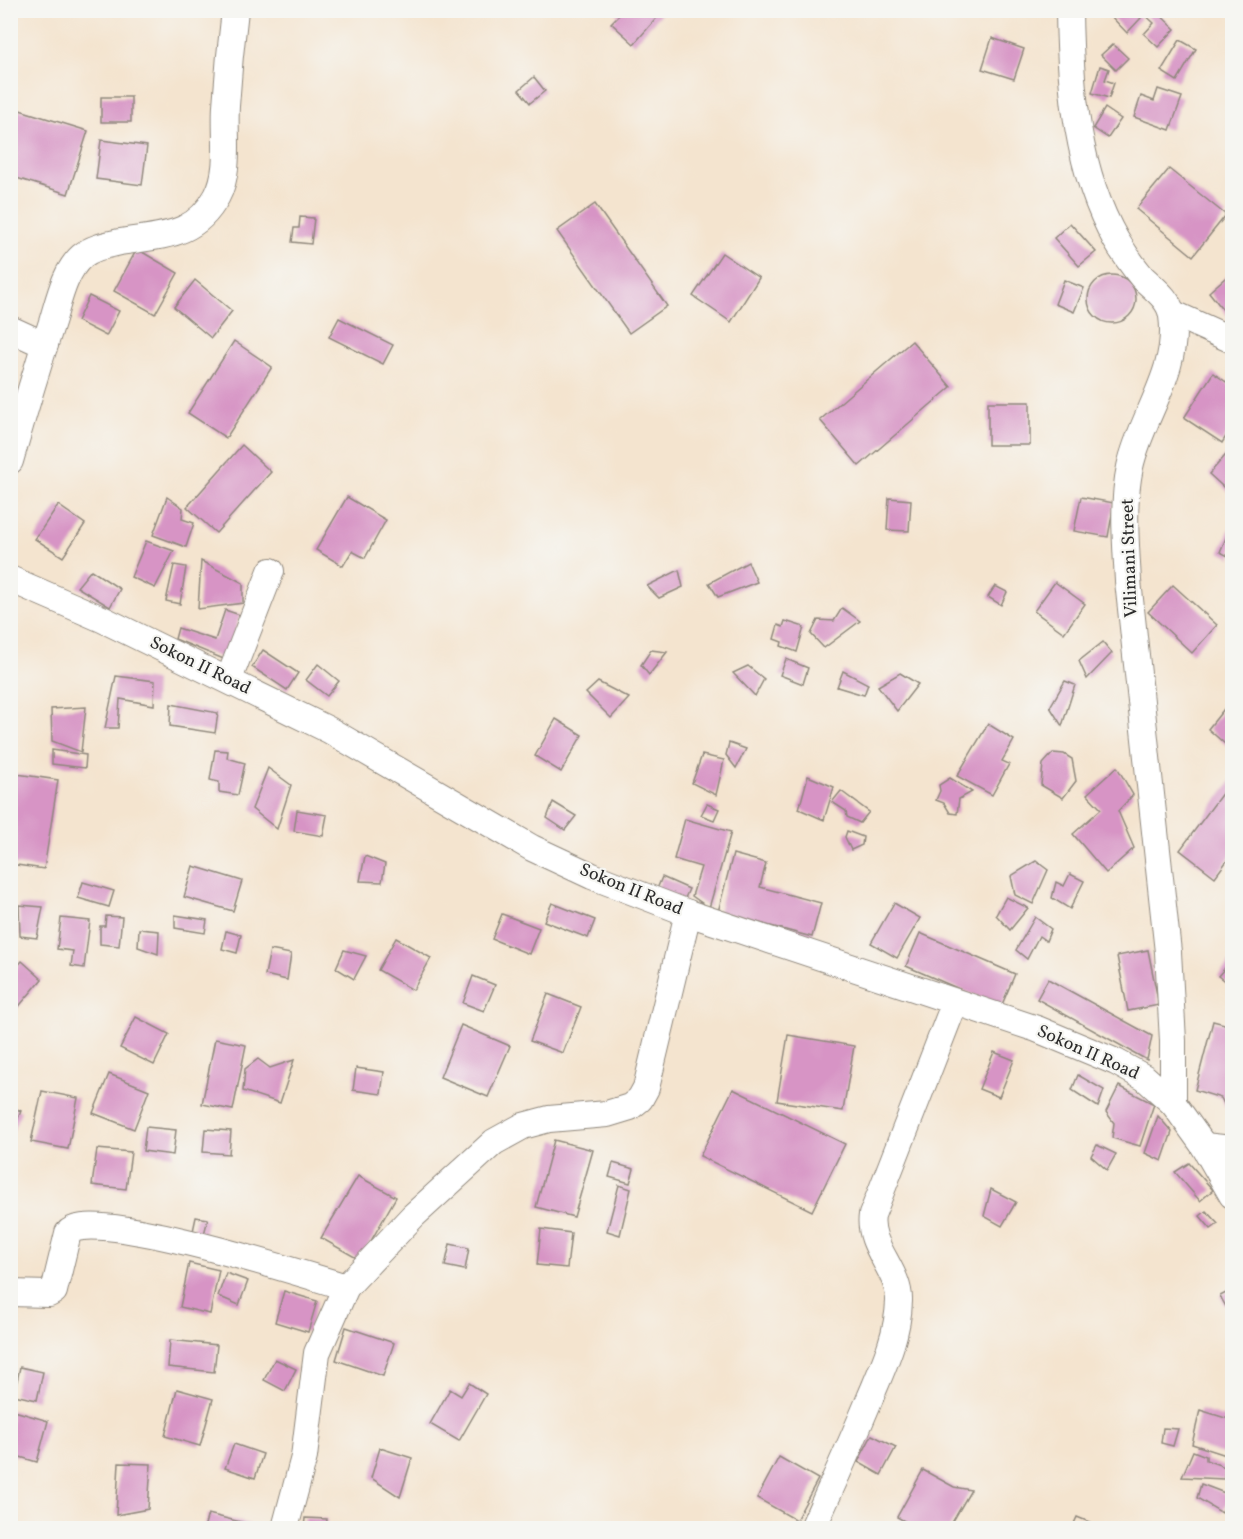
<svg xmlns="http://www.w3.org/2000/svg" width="1243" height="1539" font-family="Vollkorn,serif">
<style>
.building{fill:#d794c5}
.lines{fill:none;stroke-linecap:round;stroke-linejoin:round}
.minor-casing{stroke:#90887d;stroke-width:28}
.minor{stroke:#fff;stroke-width:26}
.labels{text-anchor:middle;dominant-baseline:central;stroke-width:4.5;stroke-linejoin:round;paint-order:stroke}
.street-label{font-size:18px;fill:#2b2b2b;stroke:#f6f6f2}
</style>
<rect width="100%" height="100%" fill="#f6f6f2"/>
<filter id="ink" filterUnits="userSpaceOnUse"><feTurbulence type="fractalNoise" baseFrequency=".0167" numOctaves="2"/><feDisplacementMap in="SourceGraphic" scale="12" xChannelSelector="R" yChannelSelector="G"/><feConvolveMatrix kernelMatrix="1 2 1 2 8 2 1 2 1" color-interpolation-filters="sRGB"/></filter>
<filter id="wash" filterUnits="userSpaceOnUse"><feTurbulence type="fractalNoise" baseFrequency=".008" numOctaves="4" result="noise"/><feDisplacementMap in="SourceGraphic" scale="24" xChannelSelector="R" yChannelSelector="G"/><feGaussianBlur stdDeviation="1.35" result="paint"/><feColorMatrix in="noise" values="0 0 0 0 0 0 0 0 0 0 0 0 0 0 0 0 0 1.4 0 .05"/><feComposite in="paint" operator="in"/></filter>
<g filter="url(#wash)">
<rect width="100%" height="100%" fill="#f4e4cf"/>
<g id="blocks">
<g class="building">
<path d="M614,10H661L662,12L634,44L611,23L619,15Z"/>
<path d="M1109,10H1133L1141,18L1127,33L1107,12Z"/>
<path d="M1146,10H1155L1175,29L1158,47L1144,34L1154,23L1143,13Z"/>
<path d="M992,38L1024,49L1014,79L982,69Z"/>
<path d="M1180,40L1196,49L1177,81L1161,71Z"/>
<path d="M1113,44L1128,58L1116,70L1101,55Z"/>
<path d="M1100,66L1109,69L1105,80L1114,83L1109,98L1092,93Z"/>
<path d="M534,77L545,91L530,103L519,90Z"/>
<path d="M1158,89L1182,97L1170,130L1134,117L1141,96L1154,101Z"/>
<rect x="101" y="97" width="30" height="25"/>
<path d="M10,107L88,131L68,194L10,176Z"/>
<path d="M1105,108L1121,119L1108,138L1093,128Z"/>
<path d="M101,140L147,146L142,185L96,179Z"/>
<path d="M1169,169L1226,215L1193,256L1136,209Z"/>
<path d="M595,204L667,306L629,333L557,231Z"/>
<path d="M300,217L314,218L311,244L292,242L294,228H299Z"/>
<path d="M1070,223L1096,252L1079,266L1054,238Z"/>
<path d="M137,249L178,273L155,314L114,291Z"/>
<path d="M722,253L759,278L731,322L693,296Z"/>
<path d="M1232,272V321L1209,292Z"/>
<circle cx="1112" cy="299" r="24"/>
<path d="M195,280L232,311L211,338L174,307Z"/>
<path d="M1064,280L1084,288L1074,312L1055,304Z"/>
<path d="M89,296L119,311L106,336L77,321Z"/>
<path d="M339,318L393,345L383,364L329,337Z"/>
<path d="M234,341L272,367L226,438L188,413Z"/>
<path d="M912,341L951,387L859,466L820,420Z"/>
<path d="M1213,373L1232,386V427L1222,443L1184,418Z"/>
<rect x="988" y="402" width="42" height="43"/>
<path d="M242,445L271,472L216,533L187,507Z"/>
<path d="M1232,448V495L1209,474Z"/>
<path d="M167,497L183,508L182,519L194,523L186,547L153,535Z"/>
<path d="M347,497L386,520L365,558L352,551L343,566L316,550Z"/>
<path d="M1081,497L1114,503L1108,537L1074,531Z"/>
<path d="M889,498L911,500L909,531L887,530Z"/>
<path d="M58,505L85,524L63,557L35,539Z"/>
<path d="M1232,524V558L1220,552Z"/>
<path d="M146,541L174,551L155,588L131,577Z"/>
<path d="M201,561L243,583V603L198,609Z"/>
<path d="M748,562L757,582L718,597L709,583Z"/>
<path d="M174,565L186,567L180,604L166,601Z"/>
<path d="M91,570L120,589L110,607L77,587Z"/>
<path d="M679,570L683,587L659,598L647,586Z"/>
<path d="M1055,582L1085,604L1064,633L1034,611Z"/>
<path d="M1173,585L1217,625L1192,653L1148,612Z"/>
<path d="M995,586L1007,592L1001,605L988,597Z"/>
<path d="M842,608L860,621L824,648L811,634L818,620L834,621Z"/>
<path d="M225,610L240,615L226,660L175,639L178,628L215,640Z"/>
<path d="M785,621L804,627L797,652L781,646L782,642L774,639L778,625L783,627Z"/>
<path d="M1103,642L1112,653L1087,679L1079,661Z"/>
<path d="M263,650L298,673L287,690L252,667Z"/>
<path d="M651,650L667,652L649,675L641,665Z"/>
<path d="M786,659L808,668L803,684L780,675Z"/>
<path d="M318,664L339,681L327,696L306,680Z"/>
<path d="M748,666L764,679L755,696L733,673Z"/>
<path d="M843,671L868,684L864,695L837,687Z"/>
<path d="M900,673L918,684L897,711L878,686Z"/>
<path d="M116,676L155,681L154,705L120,699L118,728H105Z"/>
<path d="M1065,681L1075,685L1062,726L1050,707Z"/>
<path d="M598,682L629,698L611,718L586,693Z"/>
<path d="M1232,699V750L1208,729Z"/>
<path d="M171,704L218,713L215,733L170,726Z"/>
<path d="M86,707L81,752L52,741L51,709Z"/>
<path d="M556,719L582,735L561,772L535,756Z"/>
<path d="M988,724L1014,740L1002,761L1009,764L992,795L957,776Z"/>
<path d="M729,743L746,749L736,768L726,755Z"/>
<path d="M52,750L86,755L85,768L52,764Z"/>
<path d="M215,750L228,751L227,758L245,763L238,795L219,792V782L210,780Z"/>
<path d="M1053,753L1064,754L1072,759L1076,781L1063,798L1041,785L1043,764Z"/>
<path d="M702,755L724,760L716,795L692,783Z"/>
<path d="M1117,767L1133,795L1118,811L1134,848L1106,873L1073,834L1101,809L1087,794Z"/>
<path d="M268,768L291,785L277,829L252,809Z"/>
<path d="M10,773L58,780L44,869L10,864Z"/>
<path d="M808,776L834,787L824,820L799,809Z"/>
<path d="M950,778L972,792L959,799L957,814L950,813L944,803L936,800L940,791L939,785Z"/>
<path d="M1232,780V854L1215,877L1180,850Z"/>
<path d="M841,791L869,812L860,823L847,817L846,811L832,802Z"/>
<path d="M553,802L576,816L565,830L547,818Z"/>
<path d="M707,804L719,809L714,820L701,815Z"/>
<path d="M297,810L327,815L323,836L294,831Z"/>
<path d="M685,819L731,832L709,908L692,896L701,867L674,859Z"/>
<path d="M847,831L863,837L862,845L851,850L845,837Z"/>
<path d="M733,854L766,863L760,887L821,903L812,937L718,912Z"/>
<path d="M365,856L385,864L382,882L360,881Z"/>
<path d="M1036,861L1048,870L1033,904L1015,895L1011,876Z"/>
<path d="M193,866L242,881L233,911L184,897Z"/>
<path d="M1070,874L1084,881L1070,909L1052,898L1056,882L1064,886Z"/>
<path d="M662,877L689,889L682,905L655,894Z"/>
<path d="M83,882L114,891L109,907L78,898Z"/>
<path d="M1006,897L1028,908L1010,930L996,915Z"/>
<path d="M552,903L595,920L588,938L544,921Z"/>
<path d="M894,903L920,918L897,958L871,943Z"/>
<path d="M19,905L43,907L37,938L20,936Z"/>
<path d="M502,914L539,928L529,954L492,939Z"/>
<path d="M175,915L207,920L205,933L175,928Z"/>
<path d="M106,916L122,917L119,946L100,944V926H105Z"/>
<path d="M1035,917L1051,929L1046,941L1039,936L1027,959L1016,950Z"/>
<path d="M61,918L90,921L84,968L71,966L73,951L57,949Z"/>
<path d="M139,929L159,931L158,954L138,947Z"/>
<path d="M226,931L241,935L237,953L222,949Z"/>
<path d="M920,933L1015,974L1001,1007L906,966Z"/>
<path d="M396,938L431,958L413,990L378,970Z"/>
<path d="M270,950L291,954L287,980L265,975Z"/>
<path d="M344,950L366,956L354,979L336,968Z"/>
<path d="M1148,950L1159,1005L1128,1011L1117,956Z"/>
<path d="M1232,960V987L1218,976Z"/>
<path d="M22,961L42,979L10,1017V974Z"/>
<path d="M473,976L495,985L484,1011L463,1003Z"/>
<path d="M1048,979L1152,1036L1147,1060L1037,999Z"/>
<path d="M548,994L581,1007L563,1053L530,1041Z"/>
<path d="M136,1017L169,1034L154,1065L120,1048Z"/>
<path d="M1213,1021L1232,1026V1120L1221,1098L1195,1090Z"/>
<path d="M461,1025L510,1046L488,1097L440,1077Z"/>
<path d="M788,1035L854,1046L843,1111L777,1101Z"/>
<path d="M215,1039L246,1045L233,1110L202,1104Z"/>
<path d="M994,1052L1014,1060L999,1097L979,1089Z"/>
<path d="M258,1059L270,1068L294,1060L280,1103L243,1091L245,1069Z"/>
<path d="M356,1068L384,1072L381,1094L353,1090Z"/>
<path d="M109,1074L149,1090L134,1129L93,1113Z"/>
<path d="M1078,1075L1104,1090L1098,1107L1072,1090Z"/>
<path d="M1119,1086L1154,1104L1140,1146L1112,1138L1114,1123L1106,1112Z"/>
<path d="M733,1089L845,1144L812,1211L700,1156Z"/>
<path d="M42,1091L78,1098L68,1149L31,1142Z"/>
<path d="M10,1106L21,1111L13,1131H10Z"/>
<path d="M1158,1116L1172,1132L1162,1161L1145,1153Z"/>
<path d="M146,1127L176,1130L173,1155L143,1151Z"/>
<path d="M205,1129L231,1131L229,1154L203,1152Z"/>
<path d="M554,1140L593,1150L574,1217L536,1207Z"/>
<path d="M1097,1145L1116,1154L1107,1170L1091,1156Z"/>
<path d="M97,1149L131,1152L126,1189L92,1185Z"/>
<path d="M613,1163L634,1169L630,1183L609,1177Z"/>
<path d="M1189,1163L1213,1190L1200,1201L1175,1172Z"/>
<path d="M358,1176L396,1197L360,1260L321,1238Z"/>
<path d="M619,1185L631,1189L620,1235L607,1231Z"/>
<path d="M991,1189L1016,1202L1002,1226L984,1216Z"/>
<path d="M1206,1211L1218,1224L1211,1229L1200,1216Z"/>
<path d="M196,1217L208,1219L204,1234L193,1231Z"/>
<path d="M541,1229L571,1233L567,1268L537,1265Z"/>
<path d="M450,1244L469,1248L465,1270L445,1266Z"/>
<path d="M189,1263L219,1270L210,1314L180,1307Z"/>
<path d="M226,1273L248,1281L239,1305L218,1296Z"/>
<path d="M1232,1290V1317L1220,1296Z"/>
<path d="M284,1291L317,1301L308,1332L275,1322Z"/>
<path d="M346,1327L394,1343L383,1376L336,1360Z"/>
<path d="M170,1340L217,1345L214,1372L168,1367Z"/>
<path d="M275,1359L296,1369L285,1391L264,1380Z"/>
<path d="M20,1367L43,1372L37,1400L14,1395Z"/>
<path d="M469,1383L486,1394L459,1441L430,1424L450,1389L461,1396Z"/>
<path d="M177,1389L213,1399L200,1446L165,1436Z"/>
<path d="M11,1410L48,1421L37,1462L10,1454Z"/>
<path d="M1200,1410L1232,1420V1457L1192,1444Z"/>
<path d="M1163,1428L1178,1429L1173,1446L1161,1443Z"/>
<path d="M872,1435L896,1447L881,1475L858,1462Z"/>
<path d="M234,1444L263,1454L255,1478L225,1468Z"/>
<path d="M380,1448L412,1458L400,1497L371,1478Z"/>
<path d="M1193,1451L1206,1456V1460L1225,1467L1224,1479L1182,1477Z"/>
<path d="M779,1457L818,1479L796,1520L757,1498Z"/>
<path d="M119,1463L151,1464L148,1509L116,1515Z"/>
<path d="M923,1470L954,1487L971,1490L949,1528H917L897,1517Z"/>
<path d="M1201,1484L1230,1495L1222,1513L1197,1498Z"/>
<path d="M208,1514L249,1524L248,1528H204Z"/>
<path d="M1077,1517L1104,1528H1072Z"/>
<path d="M305,1518L327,1519L326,1528H304Z"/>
</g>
</g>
</g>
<g filter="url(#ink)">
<use href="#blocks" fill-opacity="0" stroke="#90887d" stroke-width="1.5"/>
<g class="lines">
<g class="minor-casing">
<g id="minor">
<path d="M1069,10C1070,88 1077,171 1116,240C1123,252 1133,266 1142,277C1153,288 1170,299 1172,316C1180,371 1141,416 1130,467C1122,504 1126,544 1128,581L1168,952L1173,1041V1103"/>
<path d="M1172,313L1232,340"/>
<path d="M10,329L45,345"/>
<path d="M10,461C23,415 37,368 52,322C59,300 64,272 82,256C93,247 107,245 120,242C162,235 195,237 217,196C231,170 224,134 226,106C228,74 231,42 235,10"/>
<path d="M10,579L102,619L329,730L532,848L592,876L688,913L1037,1029L1116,1062L1145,1078L1173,1103L1204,1146L1232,1195"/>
<path d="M229,679L271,571"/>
<path d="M1204,1146L1232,1149"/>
<path d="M10,1293L49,1294L54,1291L68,1233C88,1205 309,1276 346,1287"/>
<path d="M285,1528L304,1457L317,1353L346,1287L413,1216L494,1142L523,1126L549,1119L607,1114L630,1107L640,1099L646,1088L688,913"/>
<path d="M813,1528C832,1485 852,1442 870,1398C883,1367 898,1336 899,1301C900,1271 867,1246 872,1215L955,1002"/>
</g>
</g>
<use href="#minor" class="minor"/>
</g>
</g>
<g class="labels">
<g class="street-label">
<text transform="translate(1130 558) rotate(-92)">Vilimani Street</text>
<text transform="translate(200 666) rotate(26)">Sokon II Road</text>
<text transform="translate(631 890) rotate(22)">Sokon II Road</text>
<text transform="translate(1088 1053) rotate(24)">Sokon II Road</text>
</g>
</g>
<rect width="1243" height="1539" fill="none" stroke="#f6f6f2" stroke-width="36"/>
</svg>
